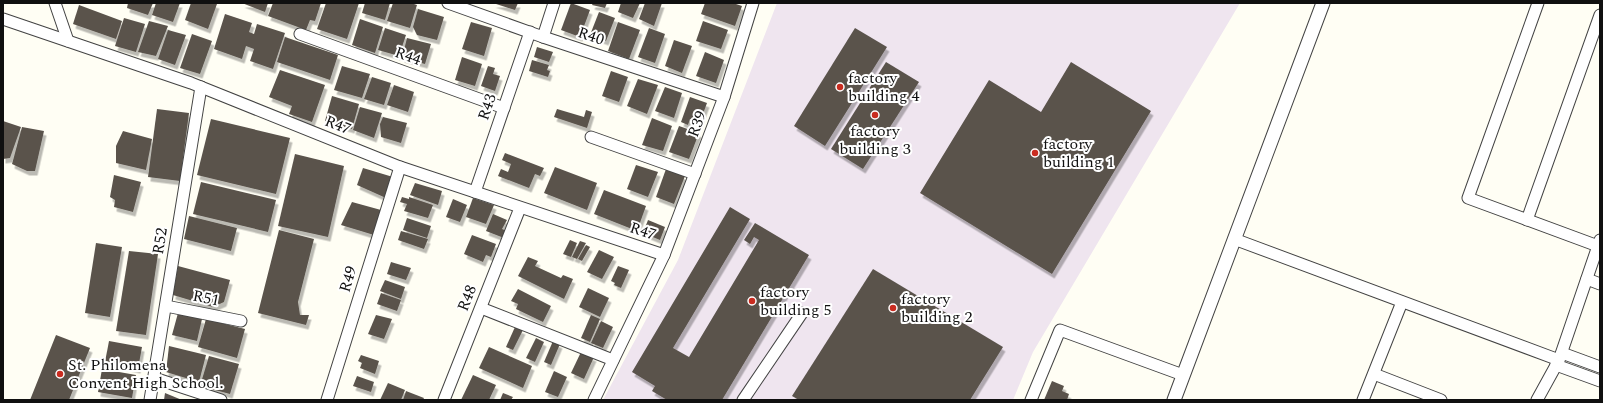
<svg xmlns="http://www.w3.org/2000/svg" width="1603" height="403" font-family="Spectral,serif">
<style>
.industrial{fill:#efe5ef}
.building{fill:#5a534c;filter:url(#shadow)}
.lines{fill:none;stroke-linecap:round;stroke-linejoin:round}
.minor-casing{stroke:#434343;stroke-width:13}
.tertiary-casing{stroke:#434343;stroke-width:15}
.minor{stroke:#fff;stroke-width:11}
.tertiary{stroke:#fff;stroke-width:13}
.poi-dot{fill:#c92c20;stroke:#fff;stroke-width:1.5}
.labels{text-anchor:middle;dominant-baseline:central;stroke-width:4;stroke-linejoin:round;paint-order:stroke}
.street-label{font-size:16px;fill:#101010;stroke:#fff}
.poi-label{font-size:16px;fill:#101010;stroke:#fff;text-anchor:start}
</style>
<defs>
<filter id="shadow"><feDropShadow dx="2.5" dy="4.5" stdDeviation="0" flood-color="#0004"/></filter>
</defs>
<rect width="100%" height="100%" fill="#fffef4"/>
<path class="industrial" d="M777,3H1240L1033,352L1013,400H603L678,260Z"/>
<g class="building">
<path d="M128,3H153L148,15L127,8Z"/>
<path d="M156,3H180L173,22L152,15Z"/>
<path d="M191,3H213L217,4L208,29L185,20Z"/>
<path d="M242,3H268L265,12Z"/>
<path d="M273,3H321L315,21L310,20L306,30L268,16Z"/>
<path d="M326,3H359L347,39L317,29Z"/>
<path d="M365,3H390L385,20L362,13Z"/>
<path d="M393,3H411L417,5L410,28L387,21Z"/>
<path d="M493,3H518L515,10Z"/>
<path d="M571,3L590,10L580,37L561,30Z"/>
<path d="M593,3H607L605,8L592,5Z"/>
<path d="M621,3H640L633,18L618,12Z"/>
<path d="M645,3H662L654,26L639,19Z"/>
<path d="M705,3H733L742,6L735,26L701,14Z"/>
<path d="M79,5L122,21L116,39L73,24Z"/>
<path d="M418,9L444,17L437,40L417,35L413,27Z"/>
<path d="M599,12L615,18L606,41L590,35Z"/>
<path d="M225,14L252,23L249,32L254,34L257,24L285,33L273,69L250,61L254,49L246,46L242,59L214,49Z"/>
<path d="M124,18L145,24L136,52L115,46Z"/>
<path d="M360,19L383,27L375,53L352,45Z"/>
<path d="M149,21L168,26L156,56L138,52Z"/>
<path d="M703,21L728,30L721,49L696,41Z"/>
<path d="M471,22L492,28L484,56L462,49Z"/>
<path d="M618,22L640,30L629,59L608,51Z"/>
<path d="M385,28L406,35L399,56L378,50Z"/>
<path d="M649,28L665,34L655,63L638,57Z"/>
<path d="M855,28L887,47L825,146L794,126Z"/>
<path d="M168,30L186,35L175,65L158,59Z"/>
<path d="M192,34L212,41L200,74L180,68Z"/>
<path d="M285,37L338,55L330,80L277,62Z"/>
<path d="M407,38L431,44L425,64L402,58Z"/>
<path d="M674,40L692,46L682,73L665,66Z"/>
<path d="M537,47L553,52L549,62L534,57Z"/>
<path d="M705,52L724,60L716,83L696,76Z"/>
<path d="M462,57L482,64L475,86L455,80Z"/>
<path d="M532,60L549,65L547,70L550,71L548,77L529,71Z"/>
<path d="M886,62L919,82L863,169L831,149Z"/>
<path d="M1071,62L1151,111L1052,274L920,193L989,80L1041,112Z"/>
<path d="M342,66L370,74L362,98L334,90Z"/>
<path d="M488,66L495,68L493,74L500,76L495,91L481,86Z"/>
<path d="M280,70L325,85L312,122L289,114L292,106L269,97Z"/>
<path d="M611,71L628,77L619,102L602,96Z"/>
<path d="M372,77L391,83L384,105L364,99Z"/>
<path d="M638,79L658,85L647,114L627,106Z"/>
<path d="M394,85L414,92L408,112L387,105Z"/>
<path d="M665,87L682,93L674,118L655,111Z"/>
<path d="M332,96L359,104L352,129L325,121Z"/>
<path d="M690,97L707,103L700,122L690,119L688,125L681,122Z"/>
<path d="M360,107L382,113L374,138L353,130Z"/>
<path d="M157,109L189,113L180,181L148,177Z"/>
<path d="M557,109L584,117L586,110L592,112L587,128L554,117Z"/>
<path d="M383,117L407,123L401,143L381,137L380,124Z"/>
<path d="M652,118L672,126L663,151L642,145Z"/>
<path d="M211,119L290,138L276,194L197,175Z"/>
<path d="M3,121L21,127L10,158L3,159Z"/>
<path d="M679,126L699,133L689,159L669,152Z"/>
<path d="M22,127L44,131L35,171H27L12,164Z"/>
<path d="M123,131L152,139L146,170L116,163V146Z"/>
<path d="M505,153L544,168L540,176L535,174L529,188L498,176L501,169L508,172L511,164L502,160Z"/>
<path d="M295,154L344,166L328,237L278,226Z"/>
<path d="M636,165L658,172L648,197L627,189Z"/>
<path d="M555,167L597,183L587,210L544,193Z"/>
<path d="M363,168L393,177L386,198L357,185Z"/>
<path d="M666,169L685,176L674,204L656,197Z"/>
<path d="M114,175L141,182L133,212L114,207L115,200L110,197Z"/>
<path d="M201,182L276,200L268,232L193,214Z"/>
<path d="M415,183L442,191L438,205L410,195Z"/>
<path d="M604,190L646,206L637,231L594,214Z"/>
<path d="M402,197L409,199V197L433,205L428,218L404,211L407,204L400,202Z"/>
<path d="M473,198L494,205L486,224L466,217Z"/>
<path d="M453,199L467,205L460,222L446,217Z"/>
<path d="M352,202L381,210L374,235L341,225Z"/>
<path d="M730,207L750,219L673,348L689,357L759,240L754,237L750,244L744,240L755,223L809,255L722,400H667L652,391L655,386L632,372Z"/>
<path d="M493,214L507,220L502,229L507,231L504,238L486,231Z"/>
<path d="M189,216L237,228L231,251L184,239Z"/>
<path d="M407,218L431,226L427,238L403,230Z"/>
<path d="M648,220L665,227L660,240L643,233Z"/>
<path d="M279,230L314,239L298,302L300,315H309L306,325L258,313Z"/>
<path d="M401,231L428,239L424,249L398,240Z"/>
<path d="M472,235L496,244L491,257L486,255L483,262L464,254Z"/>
<path d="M570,240L577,243L571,257L563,254Z"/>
<path d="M580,241L586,243L577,259L572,257Z"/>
<path d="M96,243L122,247L110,317L85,313Z"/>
<path d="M586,245L590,247L582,261L578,259Z"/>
<path d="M599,250L614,257L602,279L587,272Z"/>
<path d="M129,251L158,254L146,335L116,331Z"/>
<path d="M528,257L538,261L535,266L561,278L563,275L573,279L564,299L518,276Z"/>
<path d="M391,262L411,268L406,280L387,274Z"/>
<path d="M178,266L230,280L224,302L213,307L173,295Z"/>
<path d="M618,266L629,270L621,288L614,285L615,283L611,281Z"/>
<path d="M873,269L1003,347L970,400H799L792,396Z"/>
<path d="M385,280L405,287L401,299L380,291Z"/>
<path d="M588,288L609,298L600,317L579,307Z"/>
<path d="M518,289L551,306L543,322L516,309L518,304L511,301Z"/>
<path d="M381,293L401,300L397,311L377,304Z"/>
<path d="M178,313L202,319L197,341L172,335Z"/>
<path d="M376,315L392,319L384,339L368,334Z"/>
<path d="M591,315L600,319L590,342L581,338Z"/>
<path d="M206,319L245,329L237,358L198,347Z"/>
<path d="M601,321L613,327L603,348L591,343Z"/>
<path d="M515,327L523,330L513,350L506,347Z"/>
<path d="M56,335L90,348L69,400H30Z"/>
<path d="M536,338L544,342L535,362L526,358Z"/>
<path d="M109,341L142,347L138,369L105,362Z"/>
<path d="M553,341L560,344L551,365L544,362Z"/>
<path d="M169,346L206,355L199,382L166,372Z"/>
<path d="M489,347L532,366L523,388L479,368Z"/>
<path d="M581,352L594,357L584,379L571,373Z"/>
<path d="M361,355L379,361L375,374L360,368L362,363L358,361Z"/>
<path d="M209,356L239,364L230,394L200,386Z"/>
<path d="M102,369L136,375L132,398L98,392Z"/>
<path d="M554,371L567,377L558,397L545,392Z"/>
<path d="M473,375L496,385L489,400H461Z"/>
<path d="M357,376L374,382L371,392L353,386Z"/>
<path d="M1052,381L1064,386L1062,391L1069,394L1067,400H1044Z"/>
<path d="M388,383L405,390L401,400H380Z"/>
<path d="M406,391L424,398L423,400H403Z"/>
<path d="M165,393L182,400H164Z"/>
<path d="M503,393L513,397L511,400H500Z"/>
</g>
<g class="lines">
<g class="minor-casing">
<g id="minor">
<path d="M55,3L68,41"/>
<path d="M448,3L543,37L724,97"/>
<path d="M1538,3L1468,198L1598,246"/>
<path d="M3,19L191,83L400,167L664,255"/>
<path d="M300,34L504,108"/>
<path d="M543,37L554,3"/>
<path d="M591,137L695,174"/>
<path d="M475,192L530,32"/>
<path d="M1527,220L1600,15"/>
<path d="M1234,239L1559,360L1537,400"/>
<path d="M1587,279L1600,284"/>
<path d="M166,306L241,321"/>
<path d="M481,308L613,360"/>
<path d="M1562,353L1600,367"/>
<path d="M1559,360L1600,240"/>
<path d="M1556,365L1600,381"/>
<path d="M1374,374L1441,400"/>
<path d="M154,378L221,400"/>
<path d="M150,400L201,87"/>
<path d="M327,400L400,167"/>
<path d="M444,400L520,208"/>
<path d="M594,400L664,255L724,97L753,3"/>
<path d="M743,400L802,313"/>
<path d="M1031,400L1060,330L1183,375"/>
<path d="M1363,400L1402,302"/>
</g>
</g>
<g class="tertiary-casing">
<path id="tertiary" d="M1174,400L1323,3"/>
</g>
<use href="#minor" class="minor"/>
<use href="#tertiary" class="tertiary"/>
</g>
<g class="poi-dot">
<circle cx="840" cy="87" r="4"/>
<circle cx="875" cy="115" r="4"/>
<circle cx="1035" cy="153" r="4"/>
<circle cx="752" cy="301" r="4"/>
<circle cx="893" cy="308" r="4"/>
<circle cx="60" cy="374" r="4"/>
</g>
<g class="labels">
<g class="street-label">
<text transform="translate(591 36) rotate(19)">R40</text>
<text transform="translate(408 56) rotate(20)">R44</text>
<text transform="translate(487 107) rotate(-71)">R43</text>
<text transform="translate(697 124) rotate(-69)">R39</text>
<text transform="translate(338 125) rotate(22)">R47</text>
<text transform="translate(643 231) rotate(18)">R47</text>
<text transform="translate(160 241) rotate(-81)">R52</text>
<text transform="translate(348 279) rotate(-73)">R49</text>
<text transform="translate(206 298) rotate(11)">R51</text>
<text transform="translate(467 298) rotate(-68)">R48</text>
</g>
<g class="poi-label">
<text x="848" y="78">factory<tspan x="848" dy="18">building 4</tspan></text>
<text x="875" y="131" text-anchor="middle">factory<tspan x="875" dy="18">building 3</tspan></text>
<text x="1043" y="144">factory<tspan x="1043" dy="18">building 1</tspan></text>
<text x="760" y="292">factory<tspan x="760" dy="18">building 5</tspan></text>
<text x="901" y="299">factory<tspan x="901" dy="18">building 2</tspan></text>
<text x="68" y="365">St. Philomena<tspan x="68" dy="18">Convent High School.</tspan></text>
</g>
</g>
<rect width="1603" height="403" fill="none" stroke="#101010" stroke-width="8"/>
</svg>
